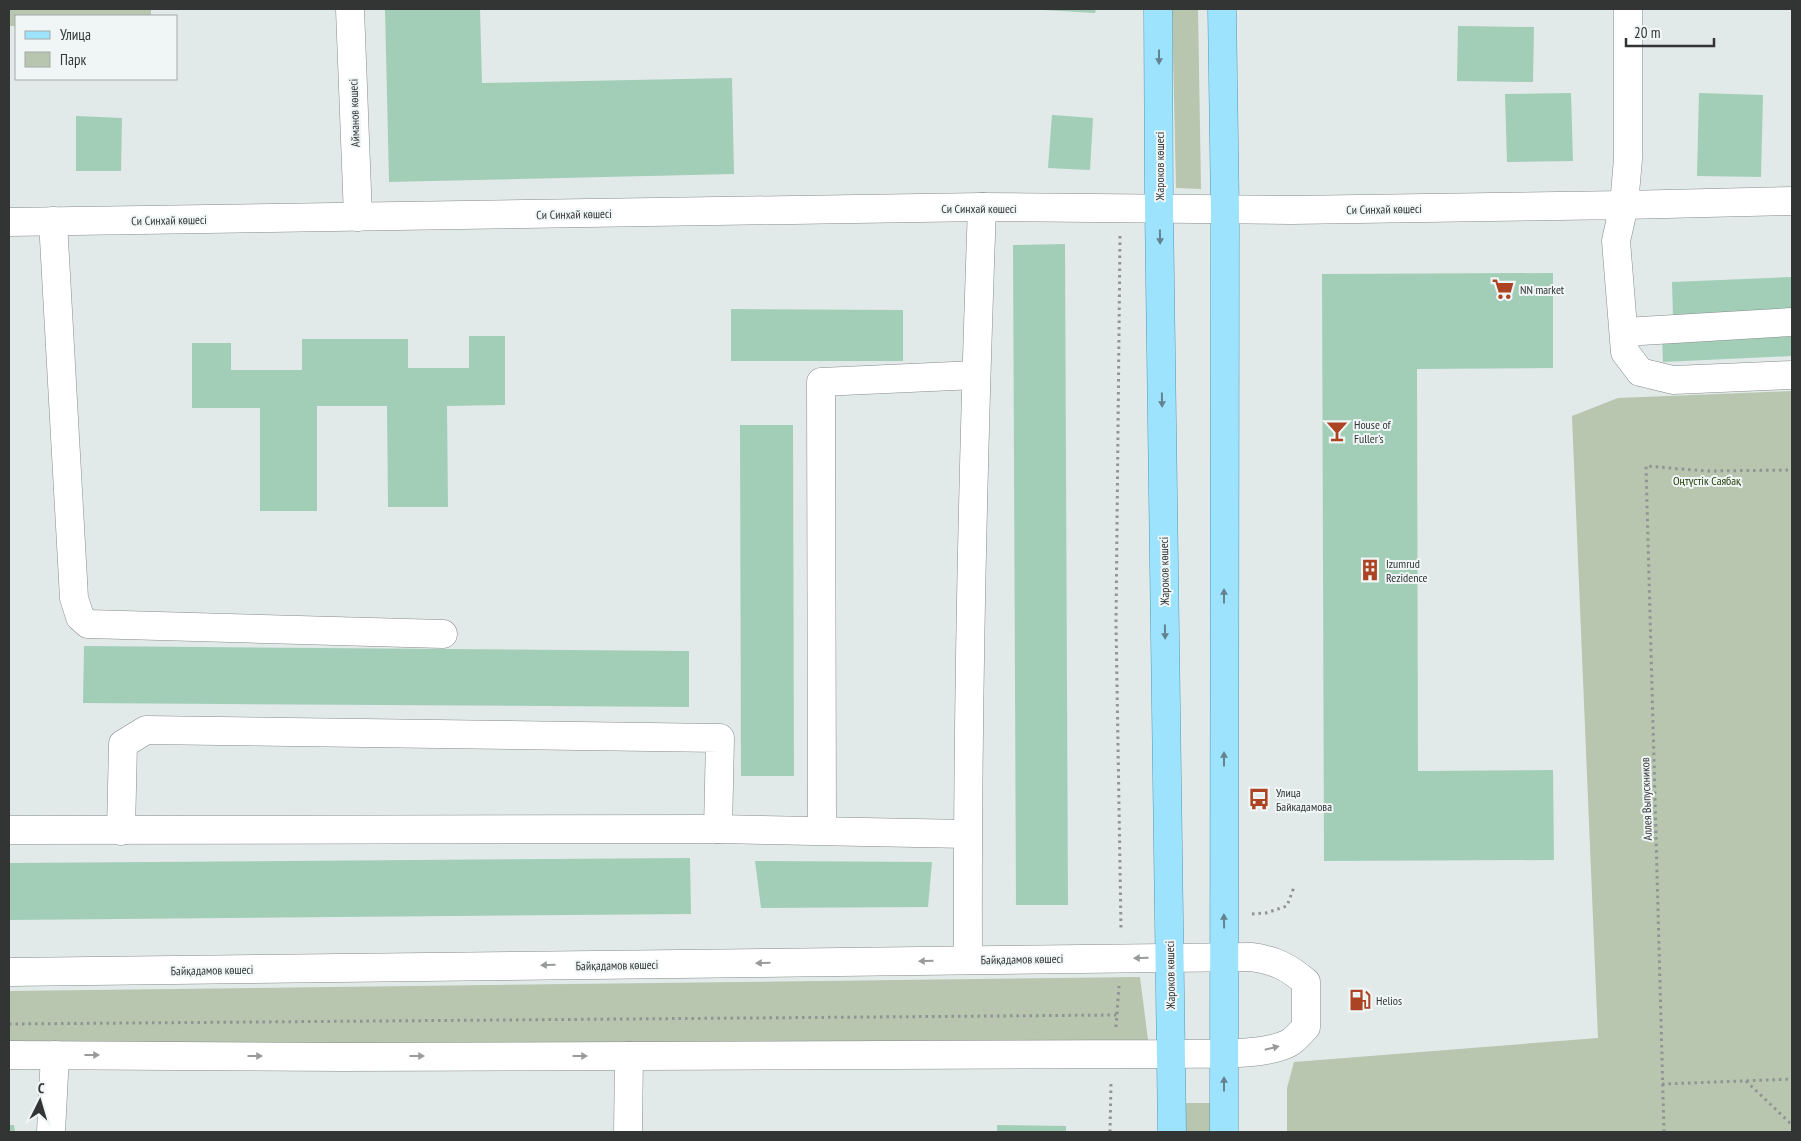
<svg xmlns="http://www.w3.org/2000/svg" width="1801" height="1141" font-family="'PT Sans Narrow',sans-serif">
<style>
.green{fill:#b8c5af}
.building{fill:#a2ceb8}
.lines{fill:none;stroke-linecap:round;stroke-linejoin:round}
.minor-casing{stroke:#868b8b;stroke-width:29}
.major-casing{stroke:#4e9ab8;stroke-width:29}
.path{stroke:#8f9494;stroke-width:3;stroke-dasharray:2.5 4;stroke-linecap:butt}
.minor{stroke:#fff;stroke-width:28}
.major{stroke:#9de3fe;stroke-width:28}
.oneway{fill:#63838f}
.oneway2{fill:#999a9a}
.labels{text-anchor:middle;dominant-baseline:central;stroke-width:4;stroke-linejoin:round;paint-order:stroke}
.street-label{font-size:12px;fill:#333535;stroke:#f0f6f6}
.poi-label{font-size:12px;fill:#333535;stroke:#f0f6f6;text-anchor:start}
.park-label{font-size:12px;fill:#27410b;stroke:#f0f6f6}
</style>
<rect width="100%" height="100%" fill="#e2e9e9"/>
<g class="green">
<path d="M9,9H151V16H16V26H9Z"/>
<path d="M1172,9H1198L1201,189L1176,188Z"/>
<path d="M1792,391V1132H1287V1088L1294,1062L1598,1038L1572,416L1618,398Z"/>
<path d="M1140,977L1149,1048H9V991Z"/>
<rect x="1183" y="1103" width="29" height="29"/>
</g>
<g class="building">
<path d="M385,9H480L482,83L732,78L734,174L389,182Z"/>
<path d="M1043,9H1096L1095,13L1043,10Z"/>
<path d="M1458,26L1534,27L1533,82L1457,81Z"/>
<path d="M1571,93L1573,161L1507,162L1505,94Z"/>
<path d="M1699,93L1763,95L1761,177L1697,176Z"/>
<path d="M1052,115L1093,118L1090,170L1048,168Z"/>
<path d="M76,116L122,118L121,171H76Z"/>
<path d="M1065,244L1068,905H1016L1013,245Z"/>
<path d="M1553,273V368L1417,369L1418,771L1553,770L1554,860L1324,861L1322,274Z"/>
<path d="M1792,277V311L1673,317L1672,282Z"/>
<path d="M731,309L903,310V361H731Z"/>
<path d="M1792,330V356L1663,362L1662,337Z"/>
<path d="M469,336H505V405L447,406L448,507H388L387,406H317V511H260V408H192V343H231V370H302V339H408V368H469Z"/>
<path d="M740,425H793L794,776H741Z"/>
<path d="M84,646L689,651V707L83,703Z"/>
<path d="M690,858L691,914L9,920V863Z"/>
<path d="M755,861L932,862L928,907L761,908Z"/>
<path d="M9,1125H14L15,1132H9Z"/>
<path d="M997,1125L1066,1126V1132H997Z"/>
</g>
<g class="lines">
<g class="minor-casing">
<g id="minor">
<path d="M350,9L358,217"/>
<path d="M1628,9V159L1624,205L1792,201"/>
<path d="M53,221L74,598L80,617L88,624L443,634"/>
<path d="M9,222L982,207L1291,210L1624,205L1616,241L1625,352L1640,372L1673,380L1792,375"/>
<path d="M1624,332L1792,322"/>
<path d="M9,830L718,829L967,834"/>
<path d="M822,830L821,382L976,375"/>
<path d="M121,831L123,744L146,730L720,738L718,829"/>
<path d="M968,960C967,709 973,458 982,207"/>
<path d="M9,972L1251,957C1275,960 1288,967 1306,982V1027C1301,1032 1295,1040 1289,1043C1263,1057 1202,1053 1172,1054L342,1057L9,1055"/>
<path d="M51,1132L55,1055"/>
<path d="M628,1132L629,1056"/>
</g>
</g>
<g class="major-casing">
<g id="major">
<path d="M1158,9L1159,209L1172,1132"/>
<path d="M1222,9L1225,209L1224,1132"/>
</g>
</g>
<g class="path">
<path d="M1120,236L1116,623L1121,929"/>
<path d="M1252,914L1266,913L1287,906L1294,887"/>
<path d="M9,1024L1117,1015"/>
<path d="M1116,1027L1119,986"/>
<path d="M1746,1081L1792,1125"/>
<path d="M1662,1084L1792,1079"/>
<path d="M1110,1132L1111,1083"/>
<path d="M1664,1132L1646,466L1706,471L1792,470"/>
</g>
<use href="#minor" class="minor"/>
<use href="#major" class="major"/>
</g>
<defs><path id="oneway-solid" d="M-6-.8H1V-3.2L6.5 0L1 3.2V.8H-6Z" transform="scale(1.25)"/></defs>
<g class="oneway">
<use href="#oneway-solid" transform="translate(1159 57) rotate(90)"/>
<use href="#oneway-solid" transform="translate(1160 237) rotate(89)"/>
<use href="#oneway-solid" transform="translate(1162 400) rotate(89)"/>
<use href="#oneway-solid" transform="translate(1224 596) rotate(-90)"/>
<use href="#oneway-solid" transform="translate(1165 632) rotate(89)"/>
<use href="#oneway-solid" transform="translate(1224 759) rotate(-90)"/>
<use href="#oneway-solid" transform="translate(1224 921) rotate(-91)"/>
<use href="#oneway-solid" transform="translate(1224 1084) rotate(-90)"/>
</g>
<g class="oneway2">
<use href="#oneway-solid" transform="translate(1141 958) rotate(179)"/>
<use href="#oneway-solid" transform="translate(926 961) rotate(179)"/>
<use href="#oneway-solid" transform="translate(763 963) rotate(179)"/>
<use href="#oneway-solid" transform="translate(548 965) rotate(179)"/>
<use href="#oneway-solid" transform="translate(1272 1048) rotate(-14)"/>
<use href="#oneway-solid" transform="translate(92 1055)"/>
<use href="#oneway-solid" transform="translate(255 1056)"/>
<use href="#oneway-solid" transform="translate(417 1056)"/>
<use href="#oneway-solid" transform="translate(580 1056)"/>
</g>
<defs>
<g id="supermarket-bare" transform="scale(1.725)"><path d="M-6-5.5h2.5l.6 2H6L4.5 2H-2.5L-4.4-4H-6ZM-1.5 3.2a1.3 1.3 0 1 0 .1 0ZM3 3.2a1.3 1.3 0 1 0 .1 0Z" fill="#ac4423" stroke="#f0f6f6" stroke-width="2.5" paint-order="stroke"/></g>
<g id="bar-bare" transform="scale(1.725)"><path d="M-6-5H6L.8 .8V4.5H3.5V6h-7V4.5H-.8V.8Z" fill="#ac4423" stroke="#f0f6f6" stroke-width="2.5" paint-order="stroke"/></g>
<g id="building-bare" transform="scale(1.725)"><path d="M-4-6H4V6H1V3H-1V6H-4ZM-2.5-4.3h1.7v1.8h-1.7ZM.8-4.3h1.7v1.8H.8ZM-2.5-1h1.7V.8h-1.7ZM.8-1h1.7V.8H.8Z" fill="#ac4423" stroke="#f0f6f6" stroke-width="2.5" paint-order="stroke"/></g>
<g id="bus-bare" transform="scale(1.725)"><path d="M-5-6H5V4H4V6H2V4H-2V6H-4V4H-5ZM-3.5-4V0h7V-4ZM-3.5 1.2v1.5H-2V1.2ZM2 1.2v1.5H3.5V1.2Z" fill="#ac4423" stroke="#f0f6f6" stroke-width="2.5" paint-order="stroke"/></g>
<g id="fuel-bare" transform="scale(1.725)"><path d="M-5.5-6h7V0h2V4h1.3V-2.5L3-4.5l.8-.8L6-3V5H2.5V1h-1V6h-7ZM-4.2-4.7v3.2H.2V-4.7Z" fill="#ac4423" stroke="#f0f6f6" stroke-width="2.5" paint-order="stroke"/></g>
</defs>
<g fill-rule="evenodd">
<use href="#supermarket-bare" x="1503" y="289"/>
<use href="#bar-bare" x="1337" y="431"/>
<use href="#building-bare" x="1370" y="570"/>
<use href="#bus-bare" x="1259" y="799"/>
<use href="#fuel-bare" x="1360" y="1000"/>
</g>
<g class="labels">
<g class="street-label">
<text transform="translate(354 113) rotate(-92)">Айманов көшесі</text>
<text transform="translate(1159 166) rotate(-90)">Жароков көшесі</text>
<text x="979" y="208">Си Синхай көшесі</text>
<text transform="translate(1384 209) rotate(-1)">Си Синхай көшесі</text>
<text transform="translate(574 214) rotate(-1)">Си Синхай көшесі</text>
<text transform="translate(169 220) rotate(-1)">Си Синхай көшесі</text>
<text transform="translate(1164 571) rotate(-91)">Жароков көшесі</text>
<text transform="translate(1646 799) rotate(-92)">Аллея Выпускников</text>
<text transform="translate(1022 959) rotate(-1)">Байқадамов көшесі</text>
<text transform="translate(617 965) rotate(-1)">Байқадамов көшесі</text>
<text transform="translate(212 970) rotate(-1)">Байқадамов көшесі</text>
<text transform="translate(1170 975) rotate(-91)">Жароков көшесі</text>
</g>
<g class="poi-label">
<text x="1520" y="289">NN market</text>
<text x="1354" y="424">House of<tspan x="1354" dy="14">Fuller's</tspan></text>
<text x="1386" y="563">Izumrud<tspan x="1386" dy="14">Rezidence</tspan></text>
<text x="1276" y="792">Улица<tspan x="1276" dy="14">Байкадамова</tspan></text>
<text x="1376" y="1000">Helios</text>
</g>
<g class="park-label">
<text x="1707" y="480">Оңтүстік Саябақ</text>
</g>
</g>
<rect width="1801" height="1141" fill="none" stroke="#333535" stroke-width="20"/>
<rect x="15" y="15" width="162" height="65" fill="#f0f6f6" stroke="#a4a9a9"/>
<rect x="25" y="31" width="25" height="8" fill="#9de3fe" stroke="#a4a9a9"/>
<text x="60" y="40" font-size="15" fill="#333535">Улица</text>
<rect x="25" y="52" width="25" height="15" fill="#b8c5af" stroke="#a4a9a9"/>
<text x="60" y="65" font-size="15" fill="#333535">Парк</text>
<g transform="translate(40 1101) rotate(5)" stroke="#f0f6f6" stroke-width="4" paint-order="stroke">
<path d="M0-4L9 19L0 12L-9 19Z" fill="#333535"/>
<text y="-8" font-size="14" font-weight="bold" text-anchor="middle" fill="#333535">С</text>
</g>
<path d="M1626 38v8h88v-8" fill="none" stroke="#333535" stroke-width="2.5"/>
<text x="1634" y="38" font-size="15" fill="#333535" stroke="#f0f6f6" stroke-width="4" paint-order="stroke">20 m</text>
</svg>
